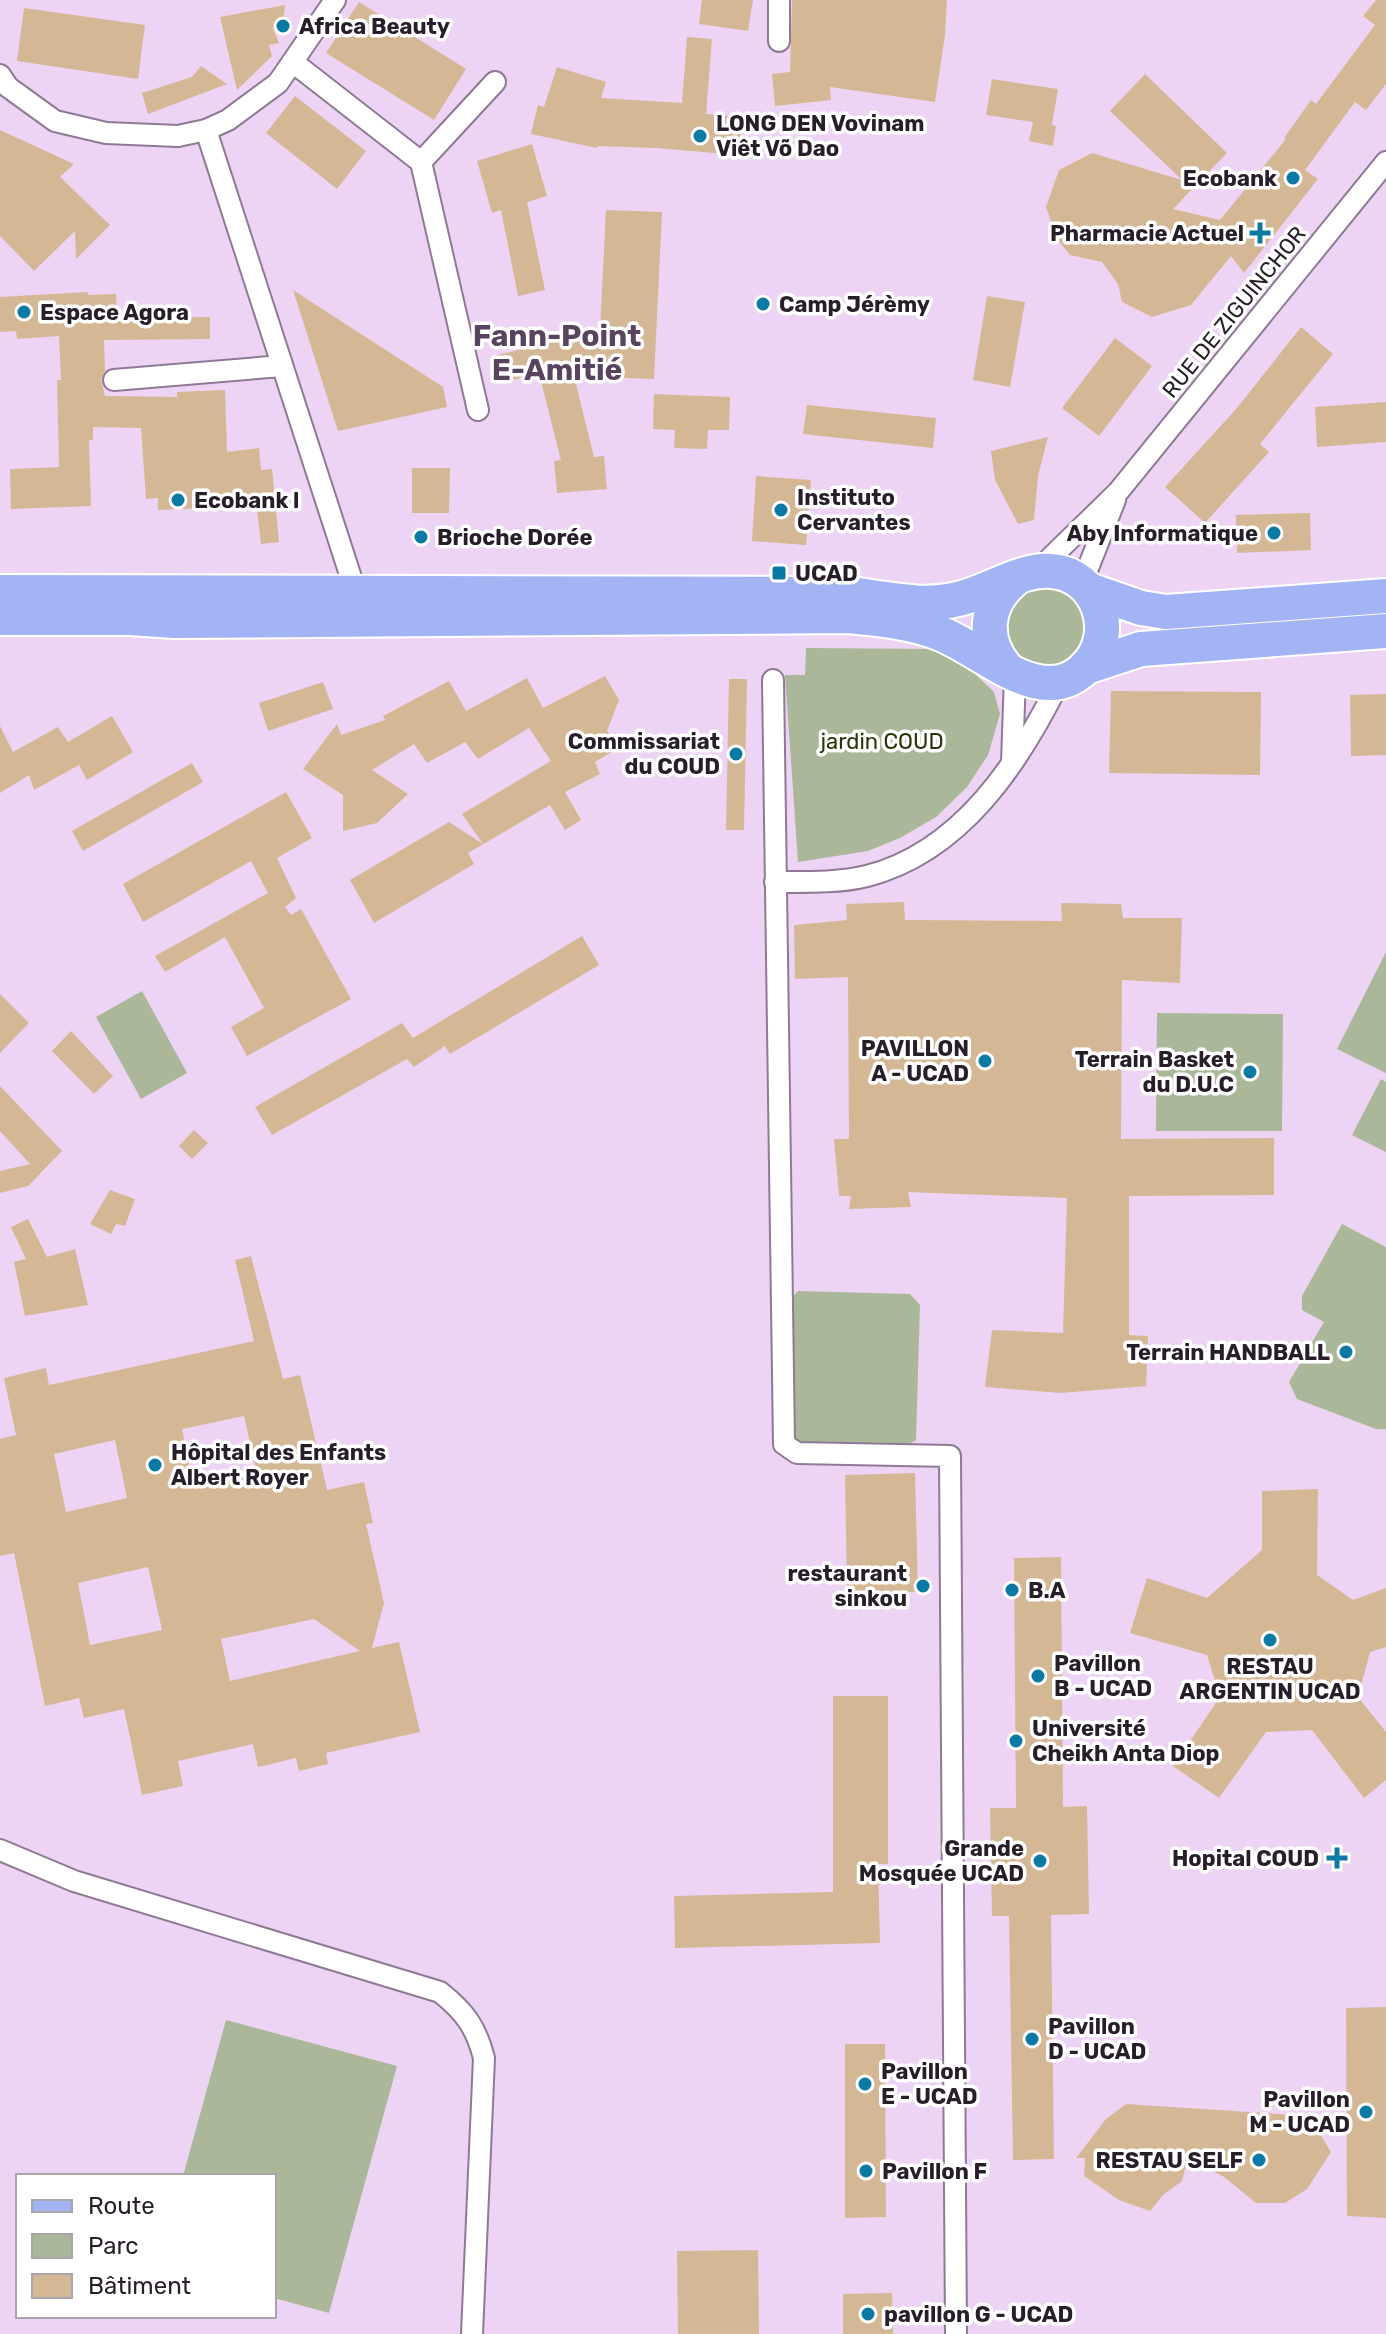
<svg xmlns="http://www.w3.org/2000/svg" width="1386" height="2334" font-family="Rubik,sans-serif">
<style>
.green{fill:#aab799}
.building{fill:#d4b896;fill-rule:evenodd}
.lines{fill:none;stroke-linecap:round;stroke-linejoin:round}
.minor-casing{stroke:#8f7995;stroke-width:24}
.primary-casing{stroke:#fff;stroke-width:38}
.minor{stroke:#fff;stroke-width:20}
.primary{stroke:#a2b4f4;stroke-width:34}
.poi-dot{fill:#0a79a3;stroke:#fff;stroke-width:3}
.labels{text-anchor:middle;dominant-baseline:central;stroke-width:7;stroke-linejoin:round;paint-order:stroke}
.poi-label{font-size:22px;font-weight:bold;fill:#271e2a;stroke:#fff;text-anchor:start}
.street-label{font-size:22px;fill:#271e2a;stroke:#fff}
.park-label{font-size:22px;fill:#273508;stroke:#fff}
.district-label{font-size:30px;font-weight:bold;fill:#59445f;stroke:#fff}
</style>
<rect width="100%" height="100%" fill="#edd4f4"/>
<g class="green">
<path d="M1061,586L1083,605L1088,636L1069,663L1037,669L1010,652C1001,612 1001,616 1029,587Z"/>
<path d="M806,648L937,649L971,670L994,692L1000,714L988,755L967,787L936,817L900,838L868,851L798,862L785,675H805Z"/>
<path d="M1386,952V1073L1337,1049Z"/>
<path d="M142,991L187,1073L141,1099L96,1017Z"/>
<path d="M1157,1013L1283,1014L1282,1131H1156Z"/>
<path d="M1381,1079L1386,1082V1152L1352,1135Z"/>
<path d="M1342,1224L1386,1247V1429H1376L1297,1399L1289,1382L1324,1322L1302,1310V1296Z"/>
<path d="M798,1291L910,1294L920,1305L916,1440L908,1445L800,1446L791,1437L789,1301Z"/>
<path d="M226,2020L397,2066L329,2313L274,2298V2176H183Z"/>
</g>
<g class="building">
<path d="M702,0H753L748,31L699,24Z"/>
<path d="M792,0H947L945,35L935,102L830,87L831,100L775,106L772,74L790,72Z"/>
<path d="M1376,0H1386V84L1366,110L1355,102L1305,170L1318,179L1244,273L1231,256L1191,305L1152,317L1122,302L1118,284L1102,262L1070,255L1057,239L1046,207L1059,170L1092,153L1182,180L1110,111L1145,74L1227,153L1173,209L1220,220L1286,139L1284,138L1311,100L1316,104L1375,25L1363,16Z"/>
<path d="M359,2L466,69L434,120L326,53Z"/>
<path d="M285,5L283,26L273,28L279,43L269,45L272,56L237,90L220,17Z"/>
<path d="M24,8L145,25L138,79L17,61Z"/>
<path d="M687,37L712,39L706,114L742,117L738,155L656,148L597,146V148L531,134L538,105L544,107L557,67L606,82L601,98L682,103Z"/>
<path d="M201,66L227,84L148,114L142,93L192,77Z"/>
<path d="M992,79L1058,89L1052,125L1056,126L1053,146L1029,141L1033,122L986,115Z"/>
<path d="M295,96L366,151L337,189L266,133Z"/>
<path d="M0,130L74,164L60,177L110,225L76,259L75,231L34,271L0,236Z"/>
<path d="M532,144L547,196L527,202L545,290L518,296L501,210L492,213L477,161Z"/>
<path d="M606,210L662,212L654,379L574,376L594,457L604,456L607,489L557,493L554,461L561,460L539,374L499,383L493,356L600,331Z"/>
<path d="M293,290L443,387L447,407L338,431Z"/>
<path d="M88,292V295L116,294L117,318L210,317V339L104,340L105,371L101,380L105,396L177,397V392L225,390L227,452L259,448L261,470L272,469L279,542L261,544L257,509L245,511L244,503L206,508L158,510V498L146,499L141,428L93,427V440H89L91,506L11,509L10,469L59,467L57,380H61L59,336L17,339L16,331L0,332V297Z"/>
<path d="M987,296L1025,302L1010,387L973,380Z"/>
<path d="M1301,327L1333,354L1260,444L1269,452L1205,523L1165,487L1237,408Z"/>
<path d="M1115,338L1152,366L1099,436L1062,408Z"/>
<path d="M654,394L730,397L729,430H708L707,449L674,448L675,430L653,429Z"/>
<path d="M1386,402V442L1317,447L1315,407Z"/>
<path d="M807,405L936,418L933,448L803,434Z"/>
<path d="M1048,437L1038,476L1034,520L1018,524L995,480L991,451Z"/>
<path d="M412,468H450L449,513H412Z"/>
<path d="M756,476L811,480L806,545L752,541Z"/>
<path d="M1310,513L1311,550L1237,553L1236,515Z"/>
<path d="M605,676L619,700L607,731L620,747L595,762L600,774L565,792L581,820L565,830L550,805L468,853L474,864L374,923L350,880L449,822L483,844L462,814L551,761L529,728L478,759L465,742L427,763L414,744L372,770L408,794L377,823L343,831V795L303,769L337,724L341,735L385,720L383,716L449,681L466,711L527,678L543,708Z"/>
<path d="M729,679H747L744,830H726Z"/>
<path d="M323,682L333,709L268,731L259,703Z"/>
<path d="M1111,691L1261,692L1260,775L1109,773Z"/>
<path d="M1386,694V755L1351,756L1350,695Z"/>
<path d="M112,716L133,752L87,780L79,765L34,790L29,775L0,793V726L13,752L58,727L68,742Z"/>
<path d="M192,763L203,782L83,851L72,831Z"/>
<path d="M286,792L312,838L277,858L296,898L285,907L291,915L301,909L351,999L247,1056L231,1027L264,1008L225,937L165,972L155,956L268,893L251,861L143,922L123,884Z"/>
<path d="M904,902L905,920L1062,921L1061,903L1121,904L1123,918H1182L1180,983L1122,980L1121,1139L1274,1138V1195L1129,1196V1335L1148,1336L1146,1386L1061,1393L985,1387L992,1330L1063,1333L1067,1198L908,1192L911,1207L849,1209L851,1196H839L834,1139H849L848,977L795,979L794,925L847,920L846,904Z"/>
<path d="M582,936L599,965L450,1054L445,1046L414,1067L407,1059L272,1135L255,1107L402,1023L413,1038Z"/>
<path d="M0,994L29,1023L0,1053Z"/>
<path d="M71,1031L113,1076L94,1094L52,1051Z"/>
<path d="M0,1086L62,1151L28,1186L0,1193V1171L30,1164L0,1131Z"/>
<path d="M194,1130L208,1143L192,1159L179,1146Z"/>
<path d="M110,1190L135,1199L125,1226L116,1224L111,1234L90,1224Z"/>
<path d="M28,1219L47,1257L75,1249L88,1305L25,1316L14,1262L26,1259L11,1227Z"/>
<path d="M251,1256L283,1379L300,1375L327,1490L364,1482L373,1523L366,1524L384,1603L372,1648L399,1642L420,1732L326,1753L328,1764L299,1771L296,1758L258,1767L253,1744L178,1761L183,1786L142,1795L124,1709L84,1718L79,1698L45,1706L14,1553L0,1556V1439L16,1435L4,1378L46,1368L49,1385L254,1341L235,1260ZM244,1416L257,1474L194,1489L182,1429ZM115,1440L127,1498L66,1512L54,1454ZM148,1567L162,1630L90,1645L78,1583ZM314,1619L360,1651L230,1681L221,1639Z"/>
<path d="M915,1473L918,1592L847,1593L845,1475Z"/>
<path d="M1318,1489L1317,1575L1353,1600L1386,1588V1647L1370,1652L1358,1697L1386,1732V1780L1364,1798L1312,1730L1266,1732L1219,1798L1173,1766L1220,1697L1207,1655L1130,1633L1147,1578L1207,1598L1262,1550V1491Z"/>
<path d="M1061,1557L1063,1807L1087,1806L1089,1914L1051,1915L1054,2159L1013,2160L1009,1916H992L990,1808H1016L1014,1558Z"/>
<path d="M833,1696H888V1864H878L880,1943L675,1948L674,1896L833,1892Z"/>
<path d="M1386,2007V2218L1347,2216L1346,2008Z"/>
<path d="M845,2044H885L886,2217L845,2218Z"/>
<path d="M1126,2104L1309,2116L1331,2152L1307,2189L1285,2203H1256L1224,2177L1188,2157L1182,2181L1163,2195L1150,2211L1119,2200L1084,2176L1085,2158H1076L1106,2119Z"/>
<path d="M758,2250L759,2334H678L677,2251Z"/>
<path d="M892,2293L893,2334H843V2294Z"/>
</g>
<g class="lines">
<g class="minor-casing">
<g id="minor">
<path d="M779,0V41"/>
<path d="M294,63L421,162"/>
<path d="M0,75L8,87L55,121L106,133L178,136L206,130L228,120L278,83L335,0"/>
<path d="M206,130L356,593"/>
<path d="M114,380L282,366"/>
<path d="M478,410L421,162L495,82"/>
<path d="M1037,571L1118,492L1386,162"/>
<path d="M1082,583L1115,500"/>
<path d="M773,680L784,1444L797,1453L950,1456L956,2334"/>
<path d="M1012,763L1015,675"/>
<path d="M775,882C805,882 839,883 867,876C961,852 1019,763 1059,682"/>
<path d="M0,1850L74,1881L440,1992C465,2012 476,2027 484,2058L472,2334"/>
</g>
</g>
<g class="primary-casing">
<g id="primary">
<path d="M1089,590L1141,608L1166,612L1386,596"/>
<path d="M0,592L849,594C884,598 923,608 958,599C987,593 1022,568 1051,571C1098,574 1119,633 1086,667C1042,712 984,650 939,633C910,622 880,619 849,616L174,621L130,618H0"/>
<path d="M1086,667L1141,649L1386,631"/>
<path d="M1007,669C981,640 985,603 1015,579"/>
</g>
</g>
<use href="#minor" class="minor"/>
<use href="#primary" class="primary"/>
</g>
<g class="poi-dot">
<circle cx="283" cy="26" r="8"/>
<circle cx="700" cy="136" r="8"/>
<circle cx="1293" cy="178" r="8"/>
<path d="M1256 221h8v8h8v8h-8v8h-8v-8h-8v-8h8z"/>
<circle cx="763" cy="304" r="8"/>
<circle cx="24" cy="312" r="8"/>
<circle cx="178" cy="500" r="8"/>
<circle cx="781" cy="510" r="8"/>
<circle cx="1274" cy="533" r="8"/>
<circle cx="421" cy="537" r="8"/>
<rect x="771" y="565" width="16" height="16" rx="4"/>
<circle cx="736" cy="754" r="8"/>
<circle cx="985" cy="1061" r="8"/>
<circle cx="1250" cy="1072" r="8"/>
<circle cx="1346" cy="1352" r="8"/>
<circle cx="155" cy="1465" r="8"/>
<circle cx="923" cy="1586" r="8"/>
<circle cx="1012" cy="1590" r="8"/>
<circle cx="1270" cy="1640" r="8"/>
<circle cx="1038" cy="1676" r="8"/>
<circle cx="1016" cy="1741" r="8"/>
<path d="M1333 1846h8v8h8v8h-8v8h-8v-8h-8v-8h8z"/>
<circle cx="1040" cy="1861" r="8"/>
<circle cx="1032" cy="2039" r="8"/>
<circle cx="865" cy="2084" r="8"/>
<circle cx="1366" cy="2112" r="8"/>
<circle cx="1259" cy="2160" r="8"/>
<circle cx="866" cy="2171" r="8"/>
<circle cx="868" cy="2314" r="8"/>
</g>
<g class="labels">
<g class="poi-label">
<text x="299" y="26">Africa Beauty</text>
<text x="716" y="123">LONG DEN Vovinam<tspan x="716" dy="25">Viêt Võ Dao</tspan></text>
<text x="1277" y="178" text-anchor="end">Ecobank</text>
<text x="1244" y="233" text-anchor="end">Pharmacie Actuel</text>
<text x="779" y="304">Camp Jérèmy</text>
<text x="40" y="312">Espace Agora</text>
<text x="797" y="497">Instituto<tspan x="797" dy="25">Cervantes</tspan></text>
<text x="194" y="500">Ecobank l</text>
<text x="1258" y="533" text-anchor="end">Aby Informatique</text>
<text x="437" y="537">Brioche Dorée</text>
<text x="795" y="573">UCAD</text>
<text x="720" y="741" text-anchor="end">Commissariat<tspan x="720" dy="25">du COUD</tspan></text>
<text x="969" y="1048" text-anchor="end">PAVILLON<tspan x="969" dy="25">A - UCAD</tspan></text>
<text x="1234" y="1059" text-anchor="end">Terrain Basket<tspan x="1234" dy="25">du D.U.C</tspan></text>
<text x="1330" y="1352" text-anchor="end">Terrain HANDBALL</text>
<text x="171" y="1452">Hôpital des Enfants<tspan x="171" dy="25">Albert Royer</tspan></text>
<text x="907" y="1573" text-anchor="end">restaurant<tspan x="907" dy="25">sinkou</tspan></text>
<text x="1028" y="1590">B.A</text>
<text x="1054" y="1663">Pavillon<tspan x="1054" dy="25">B - UCAD</tspan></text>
<text x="1270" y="1666" text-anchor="middle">RESTAU<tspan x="1270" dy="25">ARGENTIN UCAD</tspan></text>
<text x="1032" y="1728">Université<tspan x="1032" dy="25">Cheikh Anta Diop</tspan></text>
<text x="1024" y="1848" text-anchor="end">Grande<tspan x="1024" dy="25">Mosquée UCAD</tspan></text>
<text x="1319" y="1858" text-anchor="end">Hopital COUD</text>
<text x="1048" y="2026">Pavillon<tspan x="1048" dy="25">D - UCAD</tspan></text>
<text x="881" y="2071">Pavillon<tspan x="881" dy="25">E - UCAD</tspan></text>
<text x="1350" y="2099" text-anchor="end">Pavillon<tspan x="1350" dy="25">M - UCAD</tspan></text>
<text x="1243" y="2160" text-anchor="end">RESTAU SELF</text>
<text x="882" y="2171">Pavillon F</text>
<text x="884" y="2314">pavillon G - UCAD</text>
</g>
<g class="street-label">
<text transform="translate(1234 312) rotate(-51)">RUE DE ZIGUINCHOR</text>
</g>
<g class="park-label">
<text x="882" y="741">jardin COUD</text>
</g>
<g class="district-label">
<text x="557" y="336">Fann-Point<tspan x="557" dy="34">E-Amitié</tspan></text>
</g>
</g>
<rect x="16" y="2174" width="260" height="144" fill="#ffffff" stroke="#a9a5aa" stroke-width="2"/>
<rect x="32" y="2200" width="40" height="12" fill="#a2b4f4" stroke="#a9a5aa" stroke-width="2"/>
<text x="88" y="2214" font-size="24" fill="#271e2a">Route</text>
<rect x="32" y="2234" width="40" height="24" fill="#aab799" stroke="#a9a5aa" stroke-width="2"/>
<text x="88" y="2254" font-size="24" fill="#271e2a">Parc</text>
<rect x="32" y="2274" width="40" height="24" fill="#d4b896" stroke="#a9a5aa" stroke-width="2"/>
<text x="88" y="2294" font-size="24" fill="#271e2a">Bâtiment</text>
</svg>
